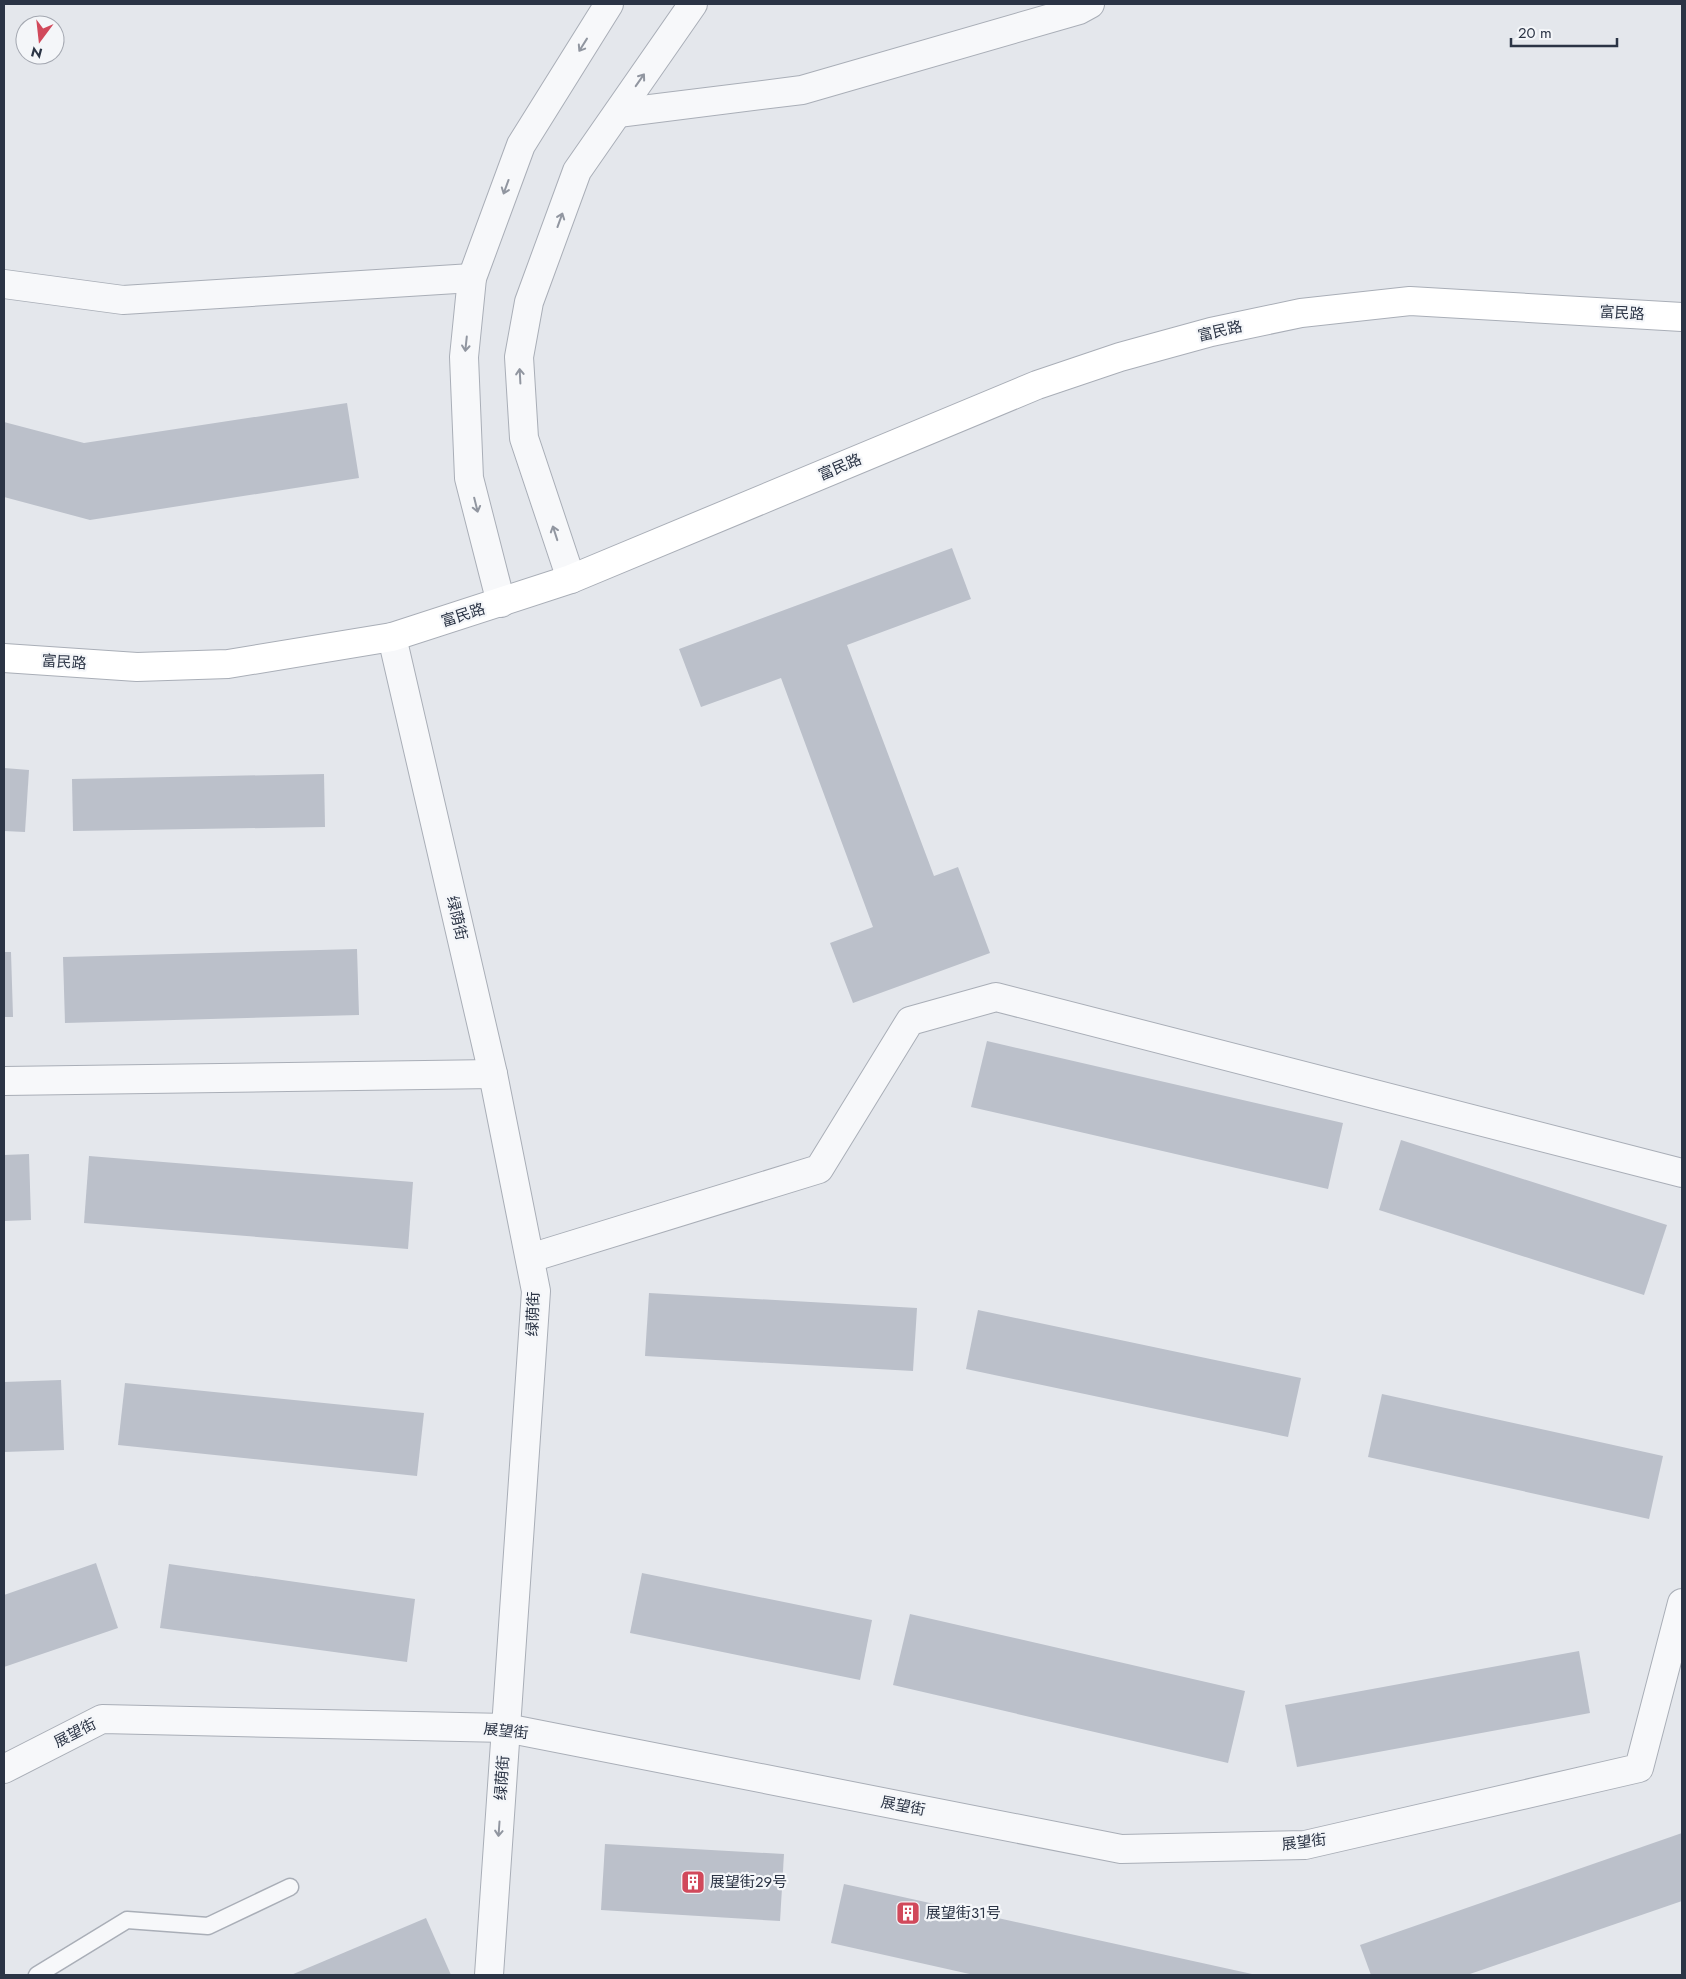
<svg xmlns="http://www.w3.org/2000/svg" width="1686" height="1979" font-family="Jost,'Noto Sans SC',sans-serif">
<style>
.building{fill:#bbc0ca}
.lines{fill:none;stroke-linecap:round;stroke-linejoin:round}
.lane-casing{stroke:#a9aeb7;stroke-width:19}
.street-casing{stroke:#a9aeb7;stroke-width:30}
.secondary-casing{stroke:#a9aeb7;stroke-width:30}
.lane{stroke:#f7f8fa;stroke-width:16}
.street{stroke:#f7f8fa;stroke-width:28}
.secondary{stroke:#fff;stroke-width:28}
.oneway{stroke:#9196a0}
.labels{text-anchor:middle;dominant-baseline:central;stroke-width:4.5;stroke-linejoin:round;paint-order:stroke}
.street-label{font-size:15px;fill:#2b3445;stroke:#f4f6f9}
.poi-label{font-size:15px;fill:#2b3445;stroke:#f4f6f9;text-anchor:start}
</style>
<rect width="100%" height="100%" fill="#e4e7ec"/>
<g class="building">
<path d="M347,403L359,478L90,520L4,497V422L84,443Z"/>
<path d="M952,548L971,599L847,645L934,876L958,867L990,953L853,1003L830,943L873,927L781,678L701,707L679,649Z"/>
<path d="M4,768L29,770L25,832L4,831Z"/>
<path d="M324,774L325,827L73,831L72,779Z"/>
<path d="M357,949L359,1015L65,1023L63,957Z"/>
<path d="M4,952H11L13,1017H4Z"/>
<path d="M987,1041L1343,1123L1328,1189L971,1107Z"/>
<path d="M1401,1140L1667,1225L1644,1295L1379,1210Z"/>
<path d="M29,1154L31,1220L4,1221V1155Z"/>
<path d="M89,1156L413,1182L408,1249L84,1223Z"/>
<path d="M649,1293L917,1308L913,1371L645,1356Z"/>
<path d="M978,1310L1301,1378L1288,1437L966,1369Z"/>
<path d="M61,1380L64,1450L4,1452V1382Z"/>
<path d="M125,1383L424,1413L417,1476L118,1445Z"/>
<path d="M1382,1394L1663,1456L1649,1519L1368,1457Z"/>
<path d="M96,1563L118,1628L4,1667V1595Z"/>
<path d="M169,1564L415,1599L407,1662L160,1628Z"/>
<path d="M642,1573L872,1620L860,1680L630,1633Z"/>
<path d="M910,1614L1245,1691L1228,1763L893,1685Z"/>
<path d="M1579,1651L1590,1713L1297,1767L1285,1705Z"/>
<path d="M1682,1833V1901L1467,1975H1371L1360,1945Z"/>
<path d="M605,1844L784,1854L780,1921L601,1910Z"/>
<path d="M844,1884L1252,1974V1975H974L831,1943Z"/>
<path d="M426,1918L451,1975H291Z"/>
</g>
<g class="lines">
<g class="lane-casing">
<path id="lane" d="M37,1975L127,1920L208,1926L290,1887"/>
</g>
<g class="street-casing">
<g id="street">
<path d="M618,113L802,90L1079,10L1090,4"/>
<path d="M4,284L123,300L472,278"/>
<path d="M571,579L524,438L519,357L529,302L577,171L693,4"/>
<path d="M501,603L469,478L464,357L472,278L521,145L609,4"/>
<path d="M392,637L493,1074L536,1291L489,1975"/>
<path d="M4,1081L493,1074"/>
<path d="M530,1258L819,1169L910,1021L996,997L1682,1173"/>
<path d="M4,1769L102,1719L506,1728L1121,1849L1305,1845L1639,1768L1682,1603"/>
</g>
</g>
<g class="secondary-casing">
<path id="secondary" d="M4,658L137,667L228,664L392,637L571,579L1037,385L1120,357L1211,332L1301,313L1410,301L1682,317"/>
</g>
<use href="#lane" class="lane"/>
<use href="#street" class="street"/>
<use href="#secondary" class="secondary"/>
</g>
<defs><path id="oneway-shaft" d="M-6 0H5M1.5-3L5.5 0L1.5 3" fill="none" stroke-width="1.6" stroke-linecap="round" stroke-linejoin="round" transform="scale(1.25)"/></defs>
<g class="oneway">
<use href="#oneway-shaft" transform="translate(583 45) rotate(122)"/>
<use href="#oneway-shaft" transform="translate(640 80) rotate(-55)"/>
<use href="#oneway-shaft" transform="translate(506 187) rotate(110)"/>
<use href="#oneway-shaft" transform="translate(560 220) rotate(-70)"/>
<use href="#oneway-shaft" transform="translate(466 344) rotate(96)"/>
<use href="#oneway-shaft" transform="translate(520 376) rotate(-93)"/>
<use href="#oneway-shaft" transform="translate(476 505) rotate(76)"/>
<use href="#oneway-shaft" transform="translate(555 533) rotate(-108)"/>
<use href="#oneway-shaft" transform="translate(499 1829) rotate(94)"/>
</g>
<defs>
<g id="building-square" transform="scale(1.25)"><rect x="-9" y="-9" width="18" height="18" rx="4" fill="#d1495b" stroke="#f4f6f9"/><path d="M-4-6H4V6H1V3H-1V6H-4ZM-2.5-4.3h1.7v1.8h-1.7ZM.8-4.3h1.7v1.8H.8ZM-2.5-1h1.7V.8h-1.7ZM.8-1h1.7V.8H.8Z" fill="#fff"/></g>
</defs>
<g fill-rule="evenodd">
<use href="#building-square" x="693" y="1882"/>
<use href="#building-square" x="908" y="1913"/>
</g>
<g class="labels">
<g class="street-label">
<text transform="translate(1622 313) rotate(3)">富民路</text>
<text transform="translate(1220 331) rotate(-13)">富民路</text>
<text transform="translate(840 467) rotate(-23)">富民路</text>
<text transform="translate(463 615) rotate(-18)">富民路</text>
<text transform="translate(64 662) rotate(4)">富民路</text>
<text transform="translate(457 918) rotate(77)">绿荫街</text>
<text transform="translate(533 1314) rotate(-88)">绿荫街</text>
<text transform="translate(506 1731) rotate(6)">展望街</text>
<text transform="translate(75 1733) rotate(-27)">展望街</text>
<text transform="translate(502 1778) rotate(-86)">绿荫街</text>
<text transform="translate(903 1806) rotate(11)">展望街</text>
<text transform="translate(1304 1842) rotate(-7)">展望街</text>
</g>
<g class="poi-label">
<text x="710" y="1882">展望街29号</text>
<text x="926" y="1913">展望街31号</text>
</g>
</g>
<rect width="1686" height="1979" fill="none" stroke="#2b3445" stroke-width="10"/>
<g transform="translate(40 40) rotate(195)"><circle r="24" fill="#f4f6f9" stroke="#a4a8b1"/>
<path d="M0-4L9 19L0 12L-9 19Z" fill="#d1495b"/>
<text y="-8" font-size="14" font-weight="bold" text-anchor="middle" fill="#2b3445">N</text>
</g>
<path d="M1511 38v8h106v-8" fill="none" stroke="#2b3445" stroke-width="2.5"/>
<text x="1518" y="38" font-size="15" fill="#2b3445" stroke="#f4f6f9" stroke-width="4" paint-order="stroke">20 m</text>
</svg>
